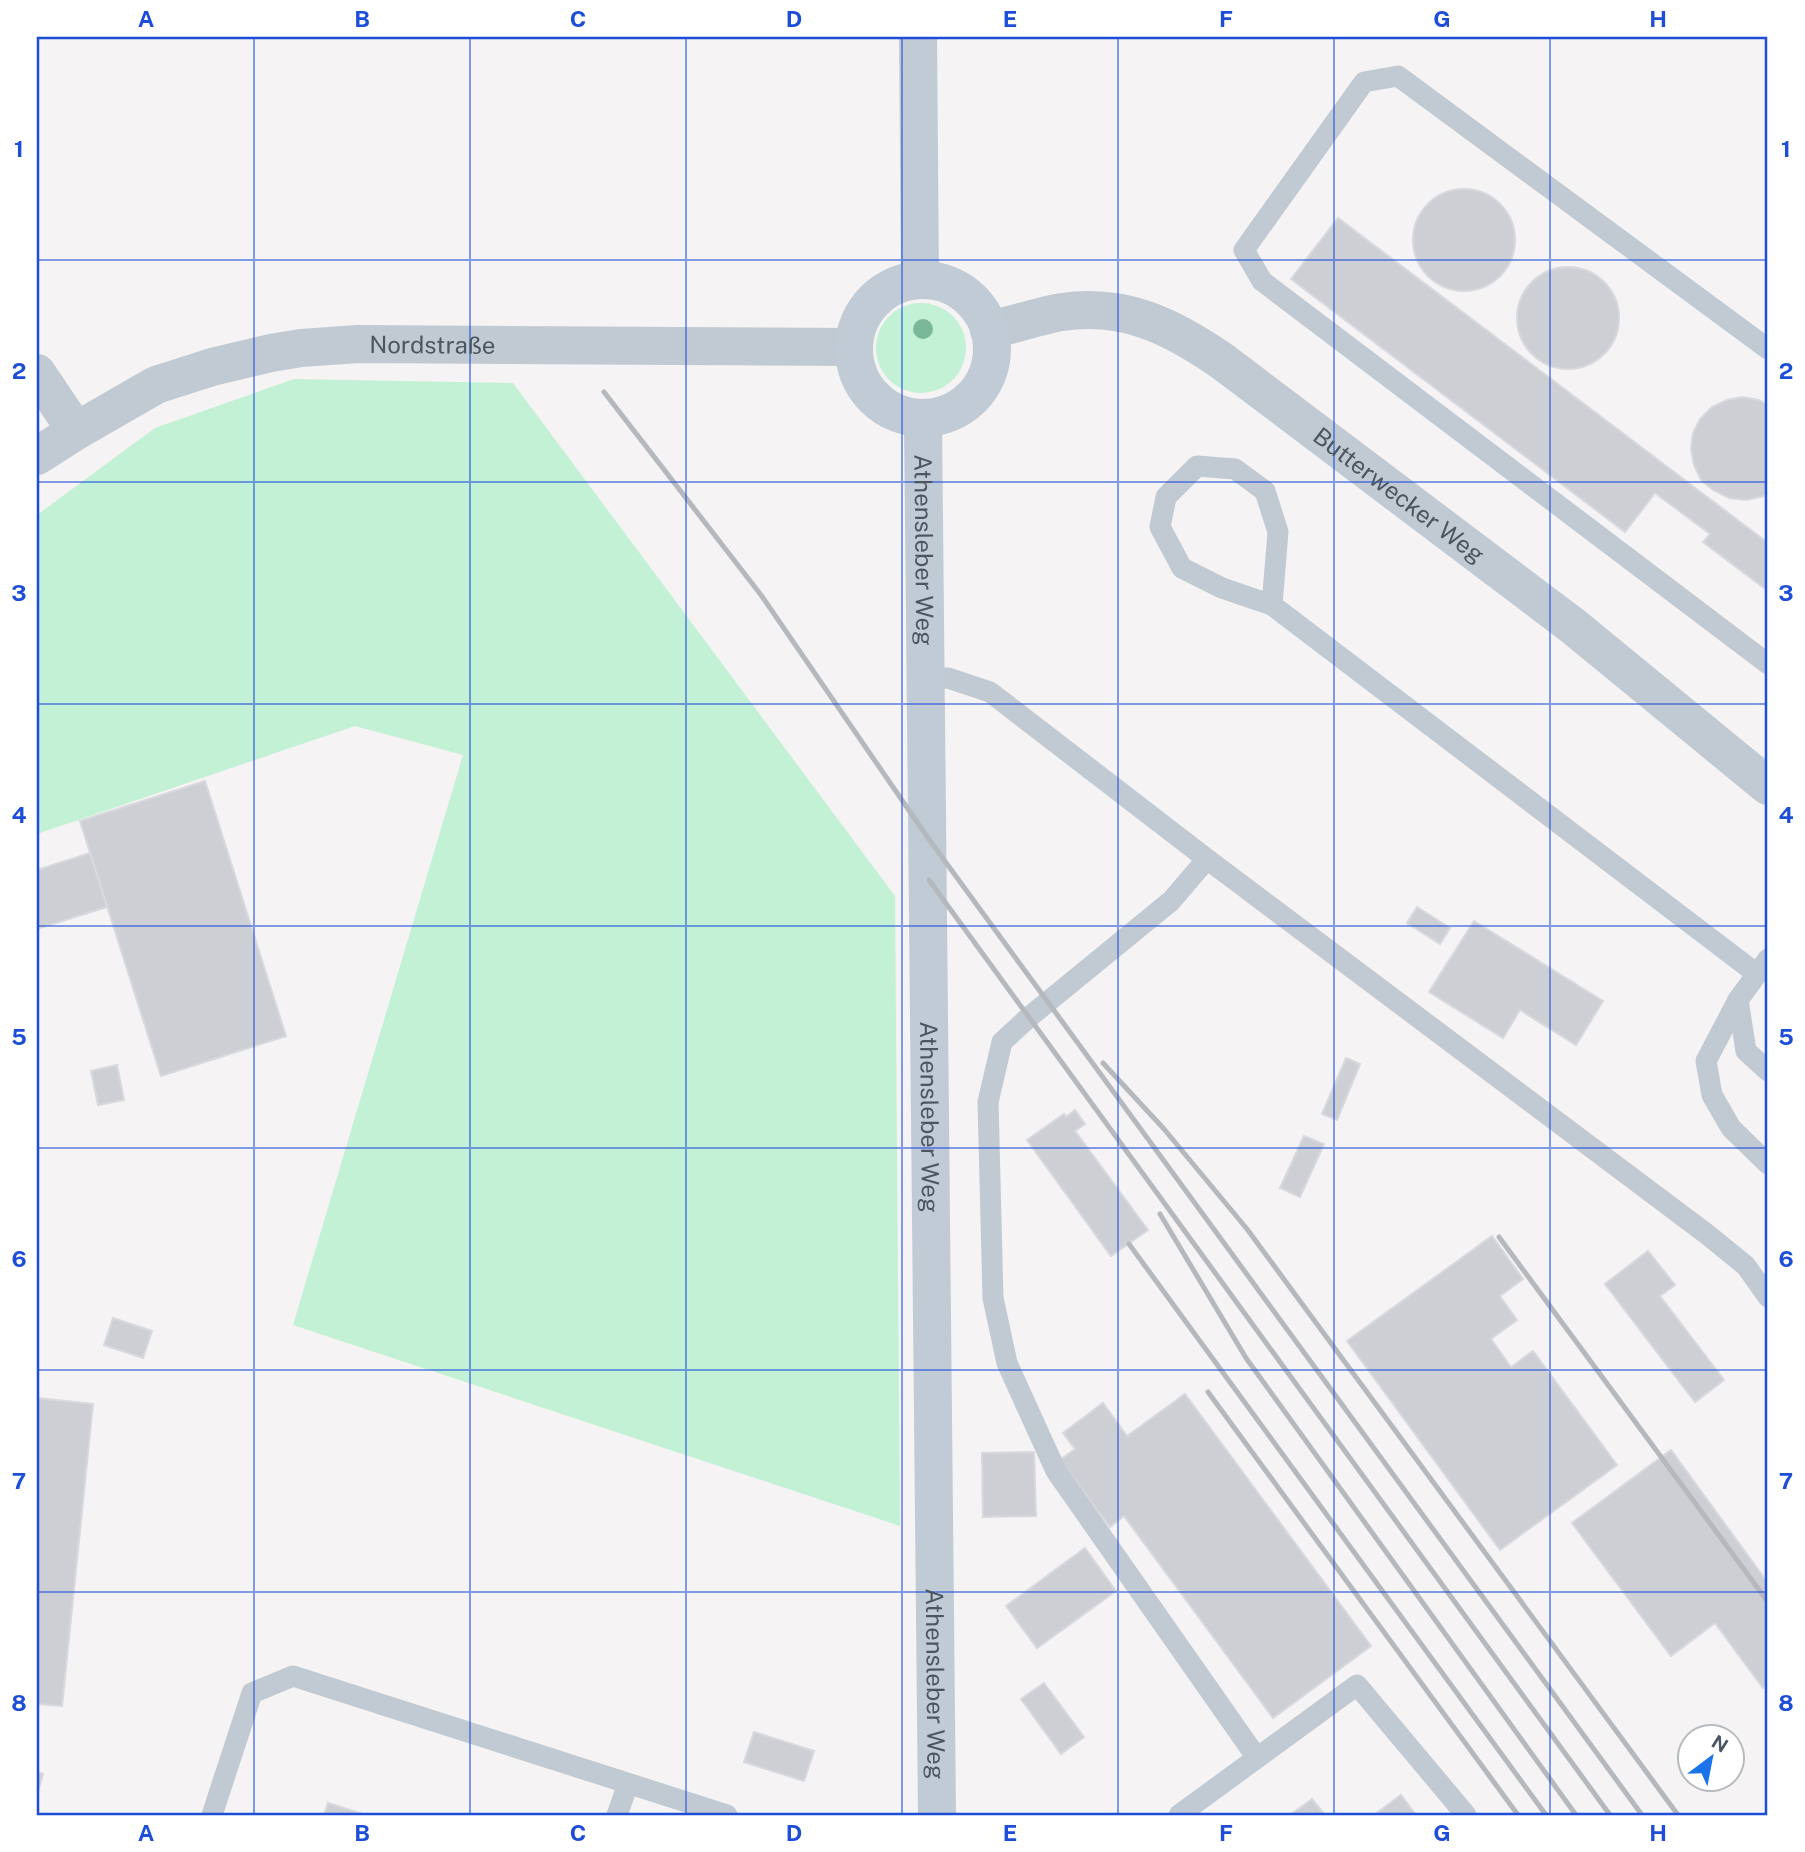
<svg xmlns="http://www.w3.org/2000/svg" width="1805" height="1852" font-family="'Public Sans',sans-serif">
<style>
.green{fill:#c3f1d5}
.building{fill:#cdcfd5;stroke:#d7d9de;stroke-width:2}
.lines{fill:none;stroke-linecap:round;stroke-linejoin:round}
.service{stroke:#c1cad2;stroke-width:21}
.minor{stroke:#c1cad2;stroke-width:38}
.secondary{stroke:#c1cbd6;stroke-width:38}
.rail{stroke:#b5b8bd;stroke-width:5}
.tree{fill:#7bb799}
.grid{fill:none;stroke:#1d4ed8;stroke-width:2;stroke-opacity:0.55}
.labels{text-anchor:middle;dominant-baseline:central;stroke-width:5;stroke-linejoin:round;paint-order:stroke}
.street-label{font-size:24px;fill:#4a5661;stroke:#fff}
.neatline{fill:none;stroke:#1d4ed8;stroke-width:2.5}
.grid-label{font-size:23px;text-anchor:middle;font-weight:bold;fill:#1d4ed8}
</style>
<rect width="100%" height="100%" fill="#f5f3f3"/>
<g class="green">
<circle cx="921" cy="348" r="45"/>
<path d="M294,379L513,383L895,896L900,1526L293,1325L463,755L355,726L37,834V515L155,428Z"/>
</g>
<g class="building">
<circle cx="1464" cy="240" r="51"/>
<path d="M1338,218L1768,543V591L1703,542L1710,534L1655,493L1625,532L1291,279Z"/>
<circle cx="1568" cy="318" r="51"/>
<path d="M1742,397L1759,400L1768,405V493L1764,496L1746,500L1729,498L1713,490L1701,480L1694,465L1691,449L1693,433L1700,419L1712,407L1727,400Z"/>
<path d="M205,781L286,1036L161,1076L80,821Z"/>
<path d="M90,853L107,907L37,929V870Z"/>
<path d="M1417,907L1450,928L1440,944L1407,923Z"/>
<path d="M1474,921L1603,1001L1576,1045L1520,1010L1503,1038L1429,992Z"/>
<path d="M1346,1058L1360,1064L1337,1120L1322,1114Z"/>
<path d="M117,1065L124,1100L98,1105L91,1071Z"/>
<path d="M1075,1110L1085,1124L1075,1131L1148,1230L1111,1256L1027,1140L1064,1114L1066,1117Z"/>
<path d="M1304,1136L1324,1144L1300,1197L1280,1188Z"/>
<path d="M1492,1236L1523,1279L1500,1296L1517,1320L1491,1339L1511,1367L1533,1351L1617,1465L1500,1550L1347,1341Z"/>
<path d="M1648,1251L1675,1285L1660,1296L1724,1380L1695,1402L1605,1284Z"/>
<path d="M113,1318L152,1331L143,1358L104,1345Z"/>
<path d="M1185,1394L1371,1646L1273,1718L1124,1516L1110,1527L1060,1460L1075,1449L1063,1433L1103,1403L1127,1436Z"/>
<path d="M37,1398L93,1404L62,1706L37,1704Z"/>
<path d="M1671,1450L1768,1583V1684L1763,1688L1715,1623L1671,1656L1572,1523Z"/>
<path d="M1034,1452L1036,1516L983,1517L982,1453Z"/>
<path d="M1085,1548L1116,1591L1037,1648L1006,1606Z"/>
<path d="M1044,1683L1084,1737L1061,1754L1021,1699Z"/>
<path d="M754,1732L814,1751L804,1781L744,1762Z"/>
<path d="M37,1772L43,1774L37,1795Z"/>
<path d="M1401,1795L1416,1815H1374Z"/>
<path d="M1312,1799L1325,1815H1290Z"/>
<path d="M328,1803L366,1815H324Z"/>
</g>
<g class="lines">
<g class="service">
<path d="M1768,349L1398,76L1364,82L1244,250L1262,281L1768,664"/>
<path d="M1272,605L1278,532L1265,491L1235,469L1197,466L1166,497L1160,527L1182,568L1222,588L1272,605L1757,974"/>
<path d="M927,679L948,678L990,692L1207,859L1708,1235L1746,1266L1768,1297"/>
<path d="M1207,859L1171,901L1028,1018L1002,1042L988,1102L993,1298L1007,1363L1056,1471L1257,1758"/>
<path d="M1768,959L1738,1000L1706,1061L1712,1095L1731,1128L1768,1164"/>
<path d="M1738,1000L1746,1051L1768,1071"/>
<path d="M212,1815L252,1693L293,1676L727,1815"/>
<path d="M617,1815L628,1784"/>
<path d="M1179,1815L1357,1685L1466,1815"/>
</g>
<g class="minor">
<path id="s1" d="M989,330C1013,325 1038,316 1062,312C1125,303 1171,326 1222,361L1573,626L1768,786"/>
<path d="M37,373L76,431"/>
<path id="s2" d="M37,456L76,431L156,385L212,367L271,353L301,348L358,344L853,347"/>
</g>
<g class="secondary">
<path d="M918,37L920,280"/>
<circle cx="923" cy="349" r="69"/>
<path id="s3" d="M923,419L937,1815"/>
</g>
<g class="rail">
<path d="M604,392L761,595L928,838L1642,1815"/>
<path d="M929,880L1610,1815"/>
<path d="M1103,1063L1164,1129L1247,1229L1678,1815"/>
<path d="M1160,1214L1246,1358L1576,1815"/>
<path d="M1499,1237L1768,1602"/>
<path d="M1129,1244L1546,1815"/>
<path d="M1208,1392L1518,1815"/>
</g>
</g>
<circle class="tree" cx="923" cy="329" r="10"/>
<path class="grid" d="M254,37V1815M470,37V1815M686,37V1815M902,37V1815M1118,37V1815M1334,37V1815M1550,37V1815M37,260H1768M37,482H1768M37,704H1768M37,926H1768M37,1148H1768M37,1370H1768M37,1592H1768"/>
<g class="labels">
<g class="street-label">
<text stroke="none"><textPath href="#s2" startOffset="420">Nordstraße</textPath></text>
<text stroke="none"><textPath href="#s1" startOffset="469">Butterwecker Weg</textPath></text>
<text stroke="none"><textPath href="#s3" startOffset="131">Athensleber Weg</textPath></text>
<text stroke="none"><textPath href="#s3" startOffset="698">Athensleber Weg</textPath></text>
<text stroke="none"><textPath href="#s3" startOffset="1265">Athensleber Weg</textPath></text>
</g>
</g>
<rect width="1805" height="1852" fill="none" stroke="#ffffff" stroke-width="77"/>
<g transform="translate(1711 1758) rotate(32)"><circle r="33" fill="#ffffff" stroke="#b7bbc0" stroke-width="2"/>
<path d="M0-5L12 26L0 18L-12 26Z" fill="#1a73e8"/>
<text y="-10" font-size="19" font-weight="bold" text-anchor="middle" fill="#4a5661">N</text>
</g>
<rect x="38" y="38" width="1728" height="1776" class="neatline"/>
<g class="grid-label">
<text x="146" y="27">A</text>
<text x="362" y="27">B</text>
<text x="578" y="27">C</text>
<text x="794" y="27">D</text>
<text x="1010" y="27">E</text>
<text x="1226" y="27">F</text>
<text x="1442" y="27">G</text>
<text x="1658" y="27">H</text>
<text x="19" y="157">1</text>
<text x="1786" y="157">1</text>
<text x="19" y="379">2</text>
<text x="1786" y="379">2</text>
<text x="19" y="601">3</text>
<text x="1786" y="601">3</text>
<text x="19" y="823">4</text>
<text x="1786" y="823">4</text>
<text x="19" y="1045">5</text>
<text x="1786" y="1045">5</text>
<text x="19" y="1267">6</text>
<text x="1786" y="1267">6</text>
<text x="19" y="1489">7</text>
<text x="1786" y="1489">7</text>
<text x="19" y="1711">8</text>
<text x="1786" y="1711">8</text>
<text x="146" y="1841">A</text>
<text x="362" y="1841">B</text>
<text x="578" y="1841">C</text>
<text x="794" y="1841">D</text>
<text x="1010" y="1841">E</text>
<text x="1226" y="1841">F</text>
<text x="1442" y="1841">G</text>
<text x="1658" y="1841">H</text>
</g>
</svg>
